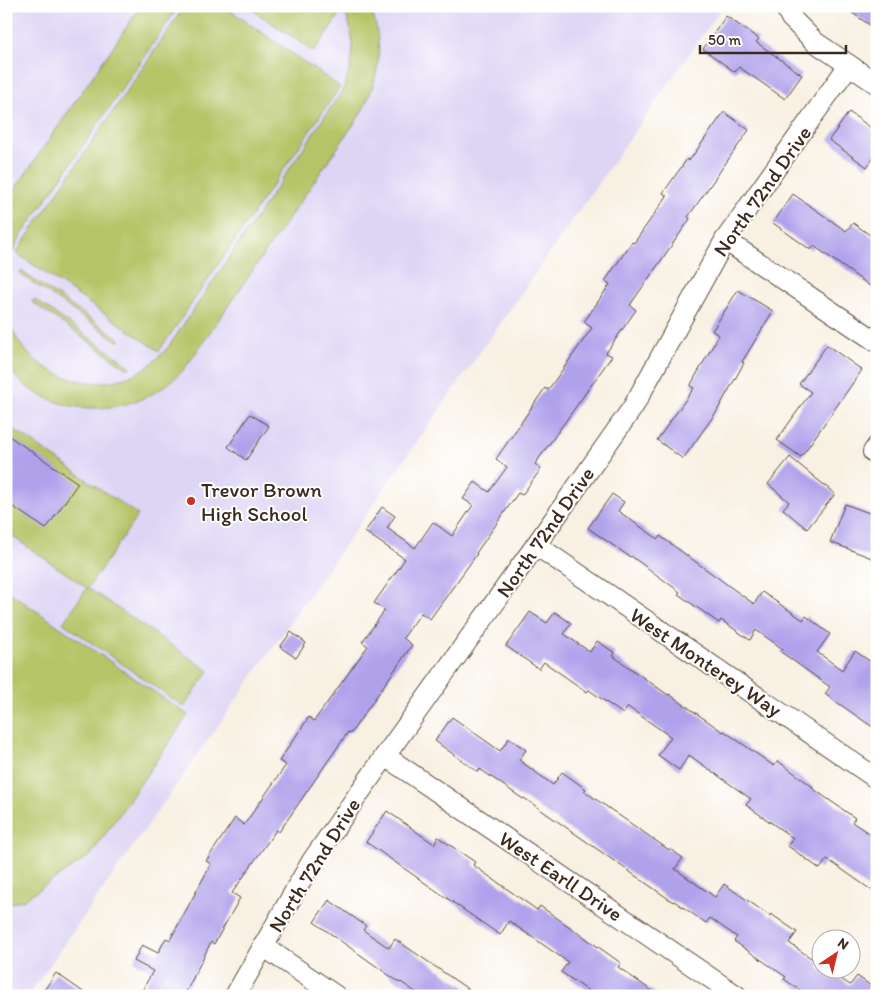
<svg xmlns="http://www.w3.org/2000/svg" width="883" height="1002" font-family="Itim,sans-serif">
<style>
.built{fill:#ded5f5}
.green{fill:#b5c466;stroke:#787742}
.building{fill:#b0a1eb}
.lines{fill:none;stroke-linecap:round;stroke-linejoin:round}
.minor-casing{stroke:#57483b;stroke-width:22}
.minor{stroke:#fff;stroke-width:20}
.poi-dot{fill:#c8321e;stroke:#fff;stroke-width:2}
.labels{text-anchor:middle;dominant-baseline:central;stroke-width:4;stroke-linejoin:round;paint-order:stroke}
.street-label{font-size:21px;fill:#3b2a1e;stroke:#fff}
.poi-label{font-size:21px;fill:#3b2a1e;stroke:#fff;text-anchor:start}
</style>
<rect width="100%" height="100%" fill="#fff"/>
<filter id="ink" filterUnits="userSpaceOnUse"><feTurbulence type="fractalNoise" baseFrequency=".02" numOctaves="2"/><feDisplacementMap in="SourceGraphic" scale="10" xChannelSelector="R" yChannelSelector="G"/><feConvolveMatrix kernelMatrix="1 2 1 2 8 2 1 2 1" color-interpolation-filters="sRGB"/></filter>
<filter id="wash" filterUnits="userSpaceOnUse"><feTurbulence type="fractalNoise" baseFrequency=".0096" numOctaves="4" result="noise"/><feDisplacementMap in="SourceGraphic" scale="20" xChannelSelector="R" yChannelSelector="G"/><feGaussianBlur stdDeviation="1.12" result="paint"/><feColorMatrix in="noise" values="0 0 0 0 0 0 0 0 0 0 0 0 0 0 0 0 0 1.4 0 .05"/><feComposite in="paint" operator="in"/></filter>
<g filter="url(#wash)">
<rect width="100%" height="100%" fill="#f8f0e2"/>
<path class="built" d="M6,6H723L28,996H6Z"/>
<g class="green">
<path d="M141,6H179L19,239L12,253L6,268V202Z"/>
<path d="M185,6H224L340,87L159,351L16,253Z"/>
<path d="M247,6H327L339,15L314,52Z"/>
<path d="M342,6H370C385,48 380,80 358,118L188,364C184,369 180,374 175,378C137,412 79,418 35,392C24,386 15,376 6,367V314C10,324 14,335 21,345C50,383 106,395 147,367C155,361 162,354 169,346L342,91C355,62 357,36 342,6Z"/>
<path d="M21,271L120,339L119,342L20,274Z"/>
<path d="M34,299L130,366L128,369L32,302Z"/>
<path d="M6,424L138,515L88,588L209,671L184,707L63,623L87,588L6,532Z"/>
<path d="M6,590L188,715L91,855L23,900L6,904Z"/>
</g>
<g id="blocks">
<g class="building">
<path d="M842,6H877V30Z"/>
<path d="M726,16L759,39L756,42L802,75L785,99L739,67L735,72L703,49Z"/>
<path d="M724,112L749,130L688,217L690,219L630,305L636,310L606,353L612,356L535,464L541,469L522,495L518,493L476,553L477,554L430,619L421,613L403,638L412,645L351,733L348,732L279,832L276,830L232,893L240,898L214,944L211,942L184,996H139L153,971L134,961L142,945L158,953L166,938L170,940L211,864L206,861L235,818L244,825L286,765L279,761L309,717L314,721L368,646L362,642L385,610L374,603L405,559L365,532L382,507L395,516L387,528L415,548L433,522L452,536L473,505L463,499L475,482L489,492L507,467L496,459L545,388L548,390L592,328L584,322L610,284L605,281L632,242L634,243L667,196L663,193L687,159L689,161Z"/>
<path d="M849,112L877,132V153L867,167L829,140Z"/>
<path d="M793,194L846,231L853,223L877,240V291L814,246L811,250L773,223Z"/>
<path d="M738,290L773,311L742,362L744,363L717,411L683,459L657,440L694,388L690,386L719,335L712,331Z"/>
<path d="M827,345L862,370L801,457L777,440L811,392L799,384Z"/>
<path d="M250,414L269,426L246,460L228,447Z"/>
<path d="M6,434L78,483L46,529L6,502Z"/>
<path d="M790,457L835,494L807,529L783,509L789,502L768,484Z"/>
<path d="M612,494L624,502L618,511L658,539L660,536L754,604L762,592L803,620L806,616L830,634L817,652L842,670L855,651L877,666V730L825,694L830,687L781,652L783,649L756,630L750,640L721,620L719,623L678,594L680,592L631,556L630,557L588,528Z"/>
<path d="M845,504L877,516V560L830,542Z"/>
<path d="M530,612L547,623L555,612L571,623L564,634L590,652L597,641L615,653L613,656L668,695L669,694L723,732L724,731L774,766L778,761L813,787L812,788L855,818L852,822L877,839V894L827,859L820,869L788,846L793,838L746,805L751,799L689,755L679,770L658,755L671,737L628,707L623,714L589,690L587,692L544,662L539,669L506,646Z"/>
<path d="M291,632L306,643L296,658L280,647Z"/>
<path d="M452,717L500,751L509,738L526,750L519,760L553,785L562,772L586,789L584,791L669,850L670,849L683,858L675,869L715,897L724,884L770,916L771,914L797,932L789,943L820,964V970H828L850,985L857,976L877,990V996H808L784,979L786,977L734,941L737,937L710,918L706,923L674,901L673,902L524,798L523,799L480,769L478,772L435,741Z"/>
<path d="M387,811L434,844L438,837L475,862L473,865L537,910L540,906L621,963L618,967L659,996H596L561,972L568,962L509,921L500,935L366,842Z"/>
<path d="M329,900L366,926L363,930L389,948L395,939L478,996H421L401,982L400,983L314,922Z"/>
<path d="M56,973L89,996H40Z"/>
</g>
</g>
</g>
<g filter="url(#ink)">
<use href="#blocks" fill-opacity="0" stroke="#57483b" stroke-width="1"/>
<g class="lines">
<g class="minor-casing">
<g id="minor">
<path d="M785,6L791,18L815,42L877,84"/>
<path d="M725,240L877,342"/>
<path d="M873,452L877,446"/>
<path d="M536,545L877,779"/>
<path d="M385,756L737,996"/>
<path d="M263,946L336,996"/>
<path d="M235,996L312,861L385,756L536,545L633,407L725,240L849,65"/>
</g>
</g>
<use href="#minor" class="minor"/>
</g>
</g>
<circle class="poi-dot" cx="191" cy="501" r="5"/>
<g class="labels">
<g class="street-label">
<text transform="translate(762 191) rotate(-55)">North 72nd Drive</text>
<text transform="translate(545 532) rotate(-55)">North 72nd Drive</text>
<text transform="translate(706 662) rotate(34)">West Monterey Way</text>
<text transform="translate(314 865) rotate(-58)">North 72nd Drive</text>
<text transform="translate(561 876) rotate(34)">West Earll Drive</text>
</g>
<g class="poi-label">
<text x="201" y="489">Trevor Brown<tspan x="201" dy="24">High School</tspan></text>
</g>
</g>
<rect width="883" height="1002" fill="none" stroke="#fff" stroke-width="25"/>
<g transform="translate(836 954) rotate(35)"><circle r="24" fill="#ffffff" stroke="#b1aaa5"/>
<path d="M0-4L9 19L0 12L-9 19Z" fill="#c8321e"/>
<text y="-8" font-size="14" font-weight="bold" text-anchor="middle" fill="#3b2a1e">N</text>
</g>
<path d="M700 45v8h146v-8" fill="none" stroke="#3b2a1e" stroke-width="2.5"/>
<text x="708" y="45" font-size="15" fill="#3b2a1e" stroke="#ffffff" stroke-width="4" paint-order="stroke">50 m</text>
</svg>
